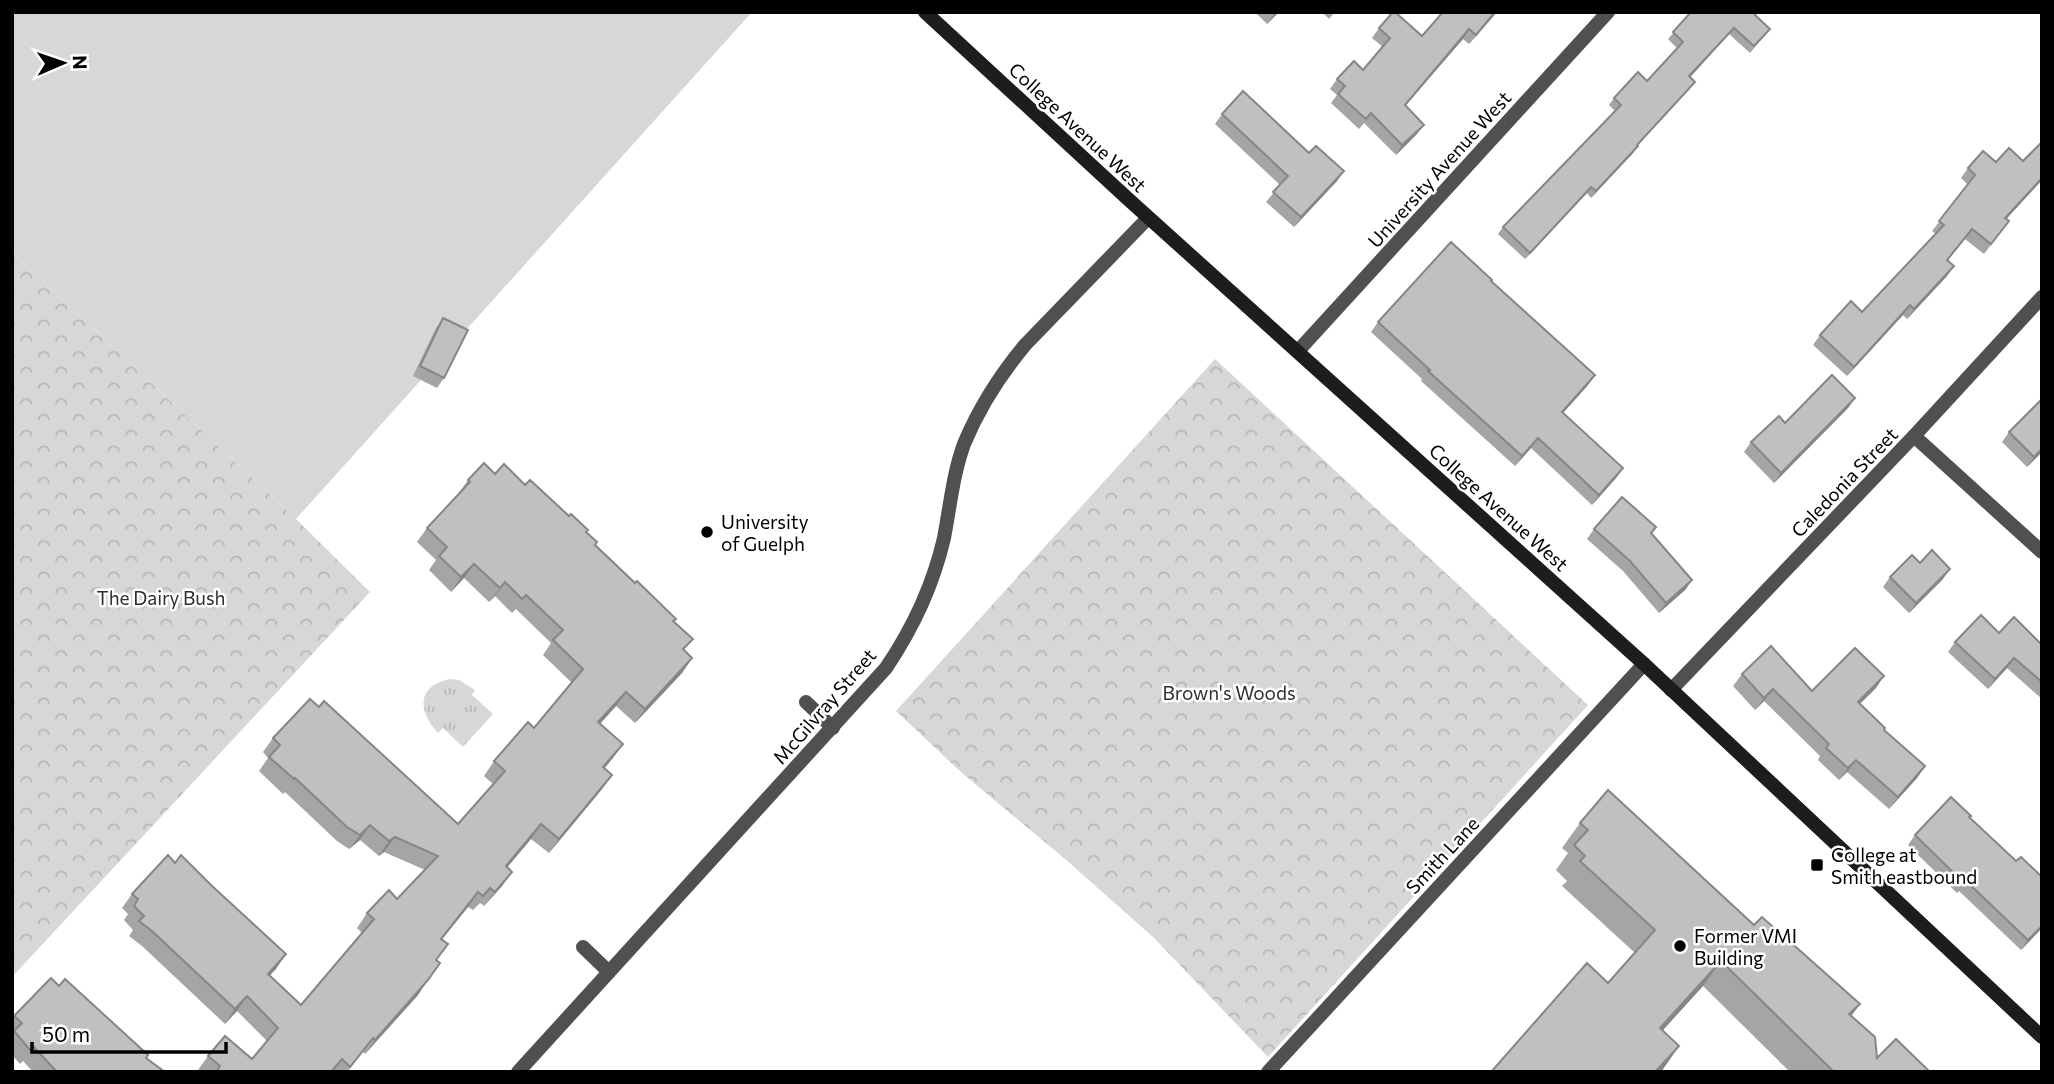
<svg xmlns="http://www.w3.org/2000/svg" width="2054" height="1084" font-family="Commissioner,sans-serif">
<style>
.grass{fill:#d7d7d7}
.forest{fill:url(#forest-crowns)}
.park{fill:url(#park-tufts)}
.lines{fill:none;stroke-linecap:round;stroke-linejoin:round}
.lane{stroke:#505050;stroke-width:14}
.street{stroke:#505050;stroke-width:14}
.secondary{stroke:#1d1d1d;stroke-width:14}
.wall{fill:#a5a5a5}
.shaded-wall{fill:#868686}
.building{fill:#c0c0c0;stroke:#868686;stroke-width:2}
.poi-dot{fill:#000;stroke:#fff;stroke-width:2.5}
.labels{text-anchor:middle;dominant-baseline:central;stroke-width:5;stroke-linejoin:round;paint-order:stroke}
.street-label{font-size:19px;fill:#000;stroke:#fff}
.poi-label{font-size:19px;fill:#000;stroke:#fff;text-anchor:start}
.park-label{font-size:19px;fill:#2e2e2e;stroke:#fff}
</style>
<defs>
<pattern id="forest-crowns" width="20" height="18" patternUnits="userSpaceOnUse" patternTransform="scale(1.75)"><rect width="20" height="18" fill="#d7d7d7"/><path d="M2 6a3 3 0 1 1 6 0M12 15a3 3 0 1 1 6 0" fill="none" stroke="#b7b7b7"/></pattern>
<pattern id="park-tufts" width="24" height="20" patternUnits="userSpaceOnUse" patternTransform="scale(1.75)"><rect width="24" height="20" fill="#d7d7d7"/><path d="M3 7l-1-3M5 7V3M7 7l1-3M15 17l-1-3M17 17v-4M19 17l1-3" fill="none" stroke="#b7b7b7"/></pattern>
</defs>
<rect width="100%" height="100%" fill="#fff"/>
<path class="grass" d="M12,12H752L296,519L12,252Z"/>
<g class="forest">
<path d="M12,252L296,519L370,592L12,977Z"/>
<path d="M1215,359L1588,705L1268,1057L1153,937L1064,858L962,773L896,711Z"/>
</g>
<path class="park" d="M450,679L459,680L475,690L472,695L493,714L463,747L443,728L438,733C418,711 416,686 450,679Z"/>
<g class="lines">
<g class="lane">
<path d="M806,702L833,728"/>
<path d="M583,947L609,972"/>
</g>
<g class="street">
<path d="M1298,351L1608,12"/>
<path d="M1914,436L2042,552"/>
<path d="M1671,690L1914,436L2042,297"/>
<path d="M518,1072L886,668C913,628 933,586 944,538C950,507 953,474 964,444C979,408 1000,375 1025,345L1148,218"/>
<path d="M1268,1072L1644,664"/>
</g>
<path class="secondary" d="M925,12L1128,199L1644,664L2042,1037"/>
</g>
<g class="wall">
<path d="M1255,12H1279L1267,24Z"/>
<path d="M1322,12H1335L1329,19Z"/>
<path d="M1443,12H1497L1469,44L1463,39L1405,106L1417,134L1396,155L1364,123L1359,129L1331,103L1337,95L1330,89L1337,79L1363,70L1383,47L1372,38L1379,28L1422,36Z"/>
<path d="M1691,12H1758L1755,15L1770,29L1750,53L1729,34L1690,77L1695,82L1690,88L1638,145L1633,153L1591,198L1587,193L1525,259L1498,234L1503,227L1615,111L1609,105L1614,98L1647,81L1677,48L1668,39Z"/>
<path d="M1222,114L1309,153L1344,171L1337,181L1294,227L1266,202L1280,185L1215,124Z"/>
<path d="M2042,142V182L2041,181L2006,219L2009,221L1984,254L1965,239L1948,260L1947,276L1907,319L1903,315L1847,376L1813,345L1820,335L1862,312L1936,234L1932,231L1968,185L1961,178L1968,168L1996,162L2023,161Z"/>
<path d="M1491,281L1588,385L1563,413L1623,468L1616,478L1592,505L1531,448L1515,466L1421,381L1422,379L1371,332L1378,322Z"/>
<path d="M443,318L444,378L437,388L413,376L436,328Z"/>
<path d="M1855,398L1848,408L1774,483L1744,452L1751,442L1785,423Z"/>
<path d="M2009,432L2042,452L2027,467L2002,442Z"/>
<path d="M495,474L525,485L587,533L595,545L674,622L684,651L692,658L682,673L635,723L616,706L600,724L623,744L604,768L602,789L549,853L531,839L507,867L502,886L484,906L480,903L473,910L468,907L442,939L437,960L418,995L365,1054L363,1052L347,1072H200L198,1070L208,1056L252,1059L267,1041L237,1011L225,1024L142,946L129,936L133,930L124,920L128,914L122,908L132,894L175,863L212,886L286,954L269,976L301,1005L362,933L357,928L367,913L397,899L425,870L384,852L379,856L360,840L349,849L337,841L285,792L283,794L259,771L268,758L263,752L273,738L319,707L458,824L493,784L484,776L494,761L534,728L572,683L543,655L551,643L516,609L512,613L495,596L489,602L464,578L451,592L429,570L436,560L417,542L427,528L458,495V494L468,480Z"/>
<path d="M1656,527L1651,533L1692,580L1685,590L1659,613L1623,571L1587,539L1594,529Z"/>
<path d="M1920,563L1943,579L1909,613L1883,587L1890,577Z"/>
<path d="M1999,633L2042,645V699L2007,668L1988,689L1948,652L1955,642Z"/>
<path d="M1742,674L1812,691L1876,688L1860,704L1884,730L1925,766L1917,778L1889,809L1847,772L1839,780L1818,760L1820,756L1764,701L1755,710L1733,686Z"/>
<path d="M1969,817L2042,928L2021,950L1959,891L1957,893L1908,845L1915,835Z"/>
<path d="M1580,823L1851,1016L1877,1058L1930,1072H1790L1703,986L1663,1030L1679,1046L1661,1072H1491L1608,983L1635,953L1562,886L1567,881L1556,870L1568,853L1562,848Z"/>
<path d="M14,1016L146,1058L165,1072H33L23,1061L20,1064L12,1055V1018Z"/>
</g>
<g class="shaded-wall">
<path d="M1276,12H1279L1267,24Z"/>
<path d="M1495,12H1497L1469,44L1476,35Z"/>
<path d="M1734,28L1729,34L1685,83L1689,76Z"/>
<path d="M1469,29L1463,39L1398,114L1405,105Z"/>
<path d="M1695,82L1690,88L1632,151L1637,145Z"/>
<path d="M1424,125L1417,134L1396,155L1402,145Z"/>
<path d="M1638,146L1633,153L1591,198L1596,191Z"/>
<path d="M1344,171L1337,181L1294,227L1301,217Z"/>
<path d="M2042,178V180L1998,228L2005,218Z"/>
<path d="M1591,187L1587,193L1525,259L1530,253Z"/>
<path d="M1954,266L1947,276L1907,319L1914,309Z"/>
<path d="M1910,305L1903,315L1847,376L1854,367Z"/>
<path d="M1595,375L1588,385L1555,422L1562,412Z"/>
<path d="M1855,398L1848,408L1774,483L1781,473Z"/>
<path d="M1538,438L1531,448L1515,466L1522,456Z"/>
<path d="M2042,449V452L2027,467L2034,457Z"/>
<path d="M1623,468L1616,478L1592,505L1599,495Z"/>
<path d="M474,564L464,578L451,592L461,577Z"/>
<path d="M1950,569L1943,579L1909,613L1916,603Z"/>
<path d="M1692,580L1685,590L1659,613L1666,603Z"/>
<path d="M505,582L495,596L489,602L500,588Z"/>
<path d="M692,658L682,673L635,723L645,709Z"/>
<path d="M2014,658L2007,668L1988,689L1995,679Z"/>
<path d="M1884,676L1876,688L1849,714L1858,702Z"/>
<path d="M1773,689L1764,701L1755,710L1764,698Z"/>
<path d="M626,692L616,706L588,737L598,722Z"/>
<path d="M623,744L613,758L593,782L603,767Z"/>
<path d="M1856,760L1847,772L1839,780L1848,768Z"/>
<path d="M1925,766L1917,778L1889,809L1898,797Z"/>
<path d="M612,775L602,789L549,853L559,839Z"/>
<path d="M541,824L531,839L496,881L506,866Z"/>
<path d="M370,825L360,840L349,849L360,835Z"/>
<path d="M395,837L384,852L379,856L389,841Z"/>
<path d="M512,872L502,886L484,906L495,892Z"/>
<path d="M478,892L468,907L431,953L441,939Z"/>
<path d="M2042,926V928L2021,950L2028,940Z"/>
<path d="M286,954L276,969L257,989L268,974Z"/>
<path d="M1721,961L1703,986L1642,1053L1660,1028Z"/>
<path d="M428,980L418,995L365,1054L375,1040Z"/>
<path d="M247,996L237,1011L225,1024L235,1009Z"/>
<path d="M1860,1004L1842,1029L1849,1014Z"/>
<path d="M1679,1046L1661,1072H1655Z"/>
</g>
<g class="building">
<path d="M1393,12H1395L1422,36L1443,12H1495L1476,35L1469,29L1405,105L1424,125L1402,145L1371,113L1366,119L1338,94L1345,86L1337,79L1354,61L1363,70L1390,38L1379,28Z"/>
<path d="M1691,12H1757L1755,15L1770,29L1754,46L1734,28L1689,76L1695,82L1637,145L1638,146L1596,191L1591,187L1530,253L1503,227L1621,105L1614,98L1638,72L1647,81L1683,42L1673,32Z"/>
<path d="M1243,91L1309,153L1316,146L1344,171L1301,217L1273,192L1288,176L1222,114Z"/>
<path d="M2042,142V178L2005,218L2009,221L1991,244L1972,229L1947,260L1954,266L1914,309L1910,305L1854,367L1820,335L1851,301L1862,312L1944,225L1939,221L1975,175L1968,168L1983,151L1996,162L2009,148L2023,161Z"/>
<path d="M1451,242L1492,280L1491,281L1595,375L1562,412L1623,468L1599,495L1538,438L1522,456L1428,371L1430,370L1378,322Z"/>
<path d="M443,318L468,330L444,378L420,366Z"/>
<path d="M1832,375L1855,398L1781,473L1751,442L1779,416L1785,423Z"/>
<path d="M2042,399V449L2034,457L2009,432Z"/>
<path d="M484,463L495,474L504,464L525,485L530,480L569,516L571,514L588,530L586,532L597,542L595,545L635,583L637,581L676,619L673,621L693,639L683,649L692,658L645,709L626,692L598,722L623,744L603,767L612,775L559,839L541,824L506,866L512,872L495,892L490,888L483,896L478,892L441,939L448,944L436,960L440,963L428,980L375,1040L373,1038L350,1067L342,1059L331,1072H216L220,1066L208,1056L225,1036L252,1059L278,1028L247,996L235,1009L152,931L139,921L144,916L134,906L138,899L132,894L168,855L175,863L181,855L212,886L286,954L268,974L301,1005L374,919L367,913L389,890L397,899L438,856L395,837L389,841L370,825L360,835L347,827L295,778L294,779L269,757L280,745L273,738L310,699L319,707L324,701L458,824L505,771L494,761L528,722L534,728L583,669L553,640L563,630L526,595L522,599L505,582L500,588L474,564L461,577L439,556L447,547L427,528L470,482L468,480Z"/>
<path d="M1622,497L1656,527L1651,533L1692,580L1666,603L1630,561L1594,529Z"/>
<path d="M1932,550L1950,569L1916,603L1890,577L1912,555L1920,563Z"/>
<path d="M1981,615L1999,633L2014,617L2042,645V682L2014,658L1995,679L1955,642Z"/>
<path d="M1771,646L1812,691L1855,648L1884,676L1858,702L1885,728L1884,730L1925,766L1898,797L1856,760L1848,768L1826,748L1829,744L1773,689L1764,698L1742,674Z"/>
<path d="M1608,790L1754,925L1762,917L1860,1004L1849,1014L1875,1037L1877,1058L1896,1039L1930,1072H1834L1721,961L1660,1028L1679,1046L1655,1072H1491L1587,963L1608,983L1655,930L1580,861L1585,856L1574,845L1588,830L1580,823Z"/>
<path d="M1951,797L1971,816L1969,817L2016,861L2021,857L2042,877V926L2028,940L1966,881L1964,883L1915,835Z"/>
<path d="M51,978L59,986L65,979L148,1055L146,1058L165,1072H57L33,1046L30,1050L14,1031L22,1023L14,1016Z"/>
</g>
<g class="poi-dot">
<circle cx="707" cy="532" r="7"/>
<rect x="1810" y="858" width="14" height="14" rx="3.5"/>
<circle cx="1680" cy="946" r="7"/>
</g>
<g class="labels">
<g class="street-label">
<text transform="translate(1078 127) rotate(43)">College Avenue West</text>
<text transform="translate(1439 169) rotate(-48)">University Avenue West</text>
<text transform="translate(1844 482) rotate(-46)">Caledonia Street</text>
<text transform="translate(1499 507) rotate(42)">College Avenue West</text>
<text transform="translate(824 706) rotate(-49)">McGilvray Street</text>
<text transform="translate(1442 855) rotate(-47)">Smith Lane</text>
</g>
<g class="poi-label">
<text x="721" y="521">University<tspan x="721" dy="22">of Guelph</tspan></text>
<text x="1831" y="854">College at<tspan x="1831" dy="22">Smith eastbound</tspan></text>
<text x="1694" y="935">Former VMI<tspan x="1694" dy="22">Building</tspan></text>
</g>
<g class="park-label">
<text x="161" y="597">The Dairy Bush</text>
<text x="1229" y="692">Brown's Woods</text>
</g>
</g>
<rect width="2054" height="1084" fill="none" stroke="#000000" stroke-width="28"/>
<g transform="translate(63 63) rotate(88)" stroke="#ffffff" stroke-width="5" paint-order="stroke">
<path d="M0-5L12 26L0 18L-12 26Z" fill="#000000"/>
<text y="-10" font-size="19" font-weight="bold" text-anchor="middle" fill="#000000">N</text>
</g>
<path d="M32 1042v10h194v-10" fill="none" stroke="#000000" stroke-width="3.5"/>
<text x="42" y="1042" font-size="21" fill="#000000" stroke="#ffffff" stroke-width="5" paint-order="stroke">50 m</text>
</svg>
